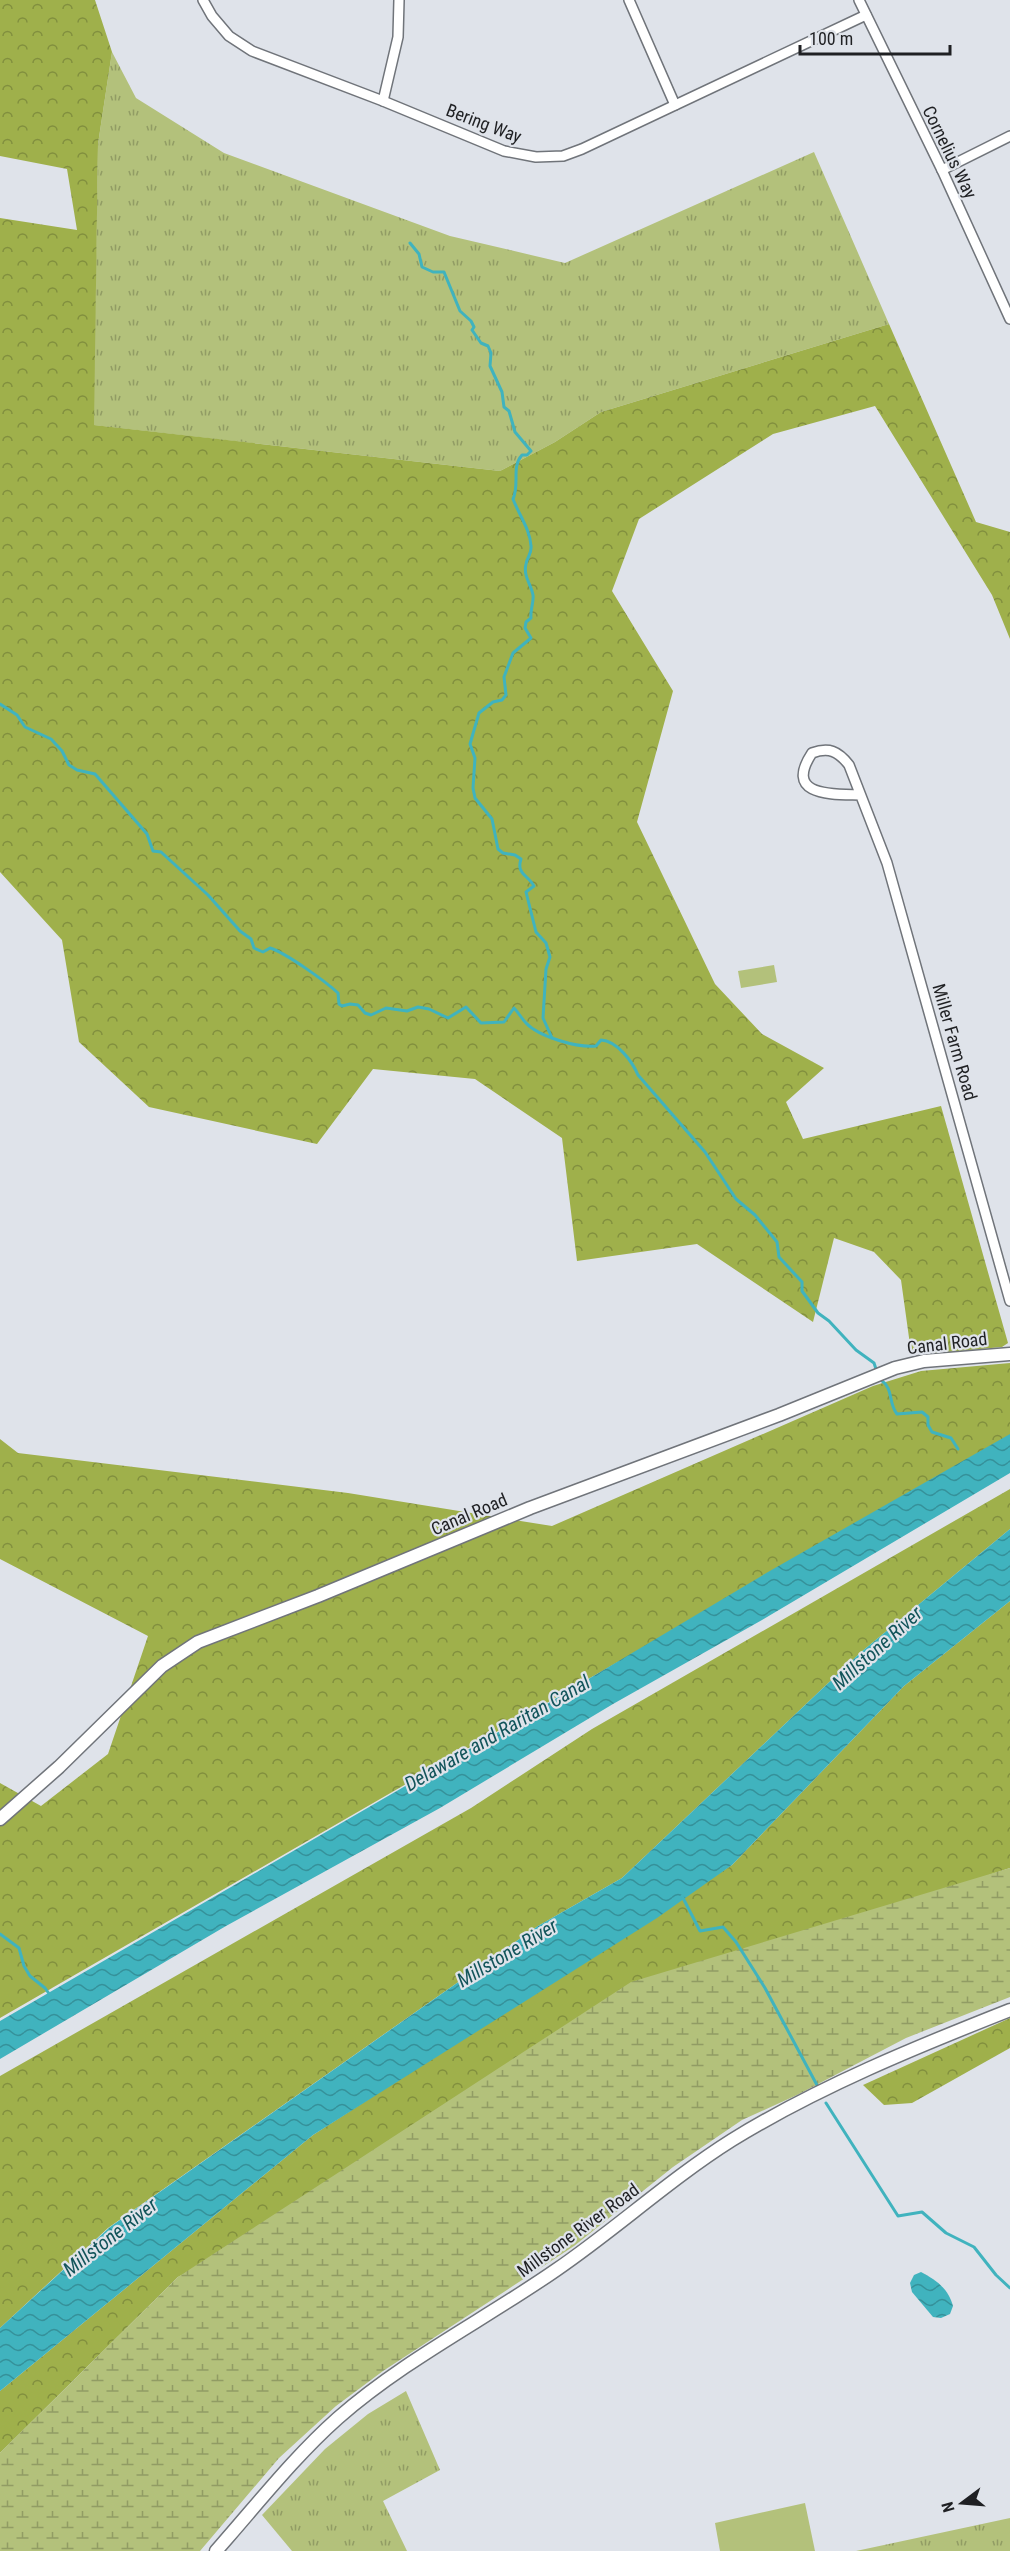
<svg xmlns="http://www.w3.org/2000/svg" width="1010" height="2551" font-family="'Roboto Condensed',sans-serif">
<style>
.grass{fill:url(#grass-tufts)}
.forest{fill:url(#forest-crowns)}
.wetland{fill:url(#wetland-marsh)}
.park{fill:#b3c17b}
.water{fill:url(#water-waves)}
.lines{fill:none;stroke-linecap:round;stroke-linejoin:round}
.stream{stroke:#40b3be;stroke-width:3}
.street-casing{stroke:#70747a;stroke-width:12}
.secondary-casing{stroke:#70747a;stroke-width:15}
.street{stroke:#fff;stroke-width:9}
.secondary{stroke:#fff;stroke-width:12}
.labels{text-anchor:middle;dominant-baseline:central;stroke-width:4.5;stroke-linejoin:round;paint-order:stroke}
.street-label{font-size:18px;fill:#1f2023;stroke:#dfe3ea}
.water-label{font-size:20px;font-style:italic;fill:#12545a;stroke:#dfe3ea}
</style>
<defs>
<pattern id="grass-tufts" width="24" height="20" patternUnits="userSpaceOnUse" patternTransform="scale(1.5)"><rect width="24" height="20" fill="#b3c17b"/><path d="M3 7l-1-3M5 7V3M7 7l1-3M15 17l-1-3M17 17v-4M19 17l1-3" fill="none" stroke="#919c64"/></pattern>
<pattern id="forest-crowns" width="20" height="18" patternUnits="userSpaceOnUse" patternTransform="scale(1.5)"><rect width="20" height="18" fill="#9fb04b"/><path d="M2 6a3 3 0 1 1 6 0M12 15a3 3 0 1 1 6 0" fill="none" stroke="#818f3e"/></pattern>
<pattern id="wetland-marsh" width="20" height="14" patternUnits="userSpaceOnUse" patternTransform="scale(1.5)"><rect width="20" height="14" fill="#b3c17b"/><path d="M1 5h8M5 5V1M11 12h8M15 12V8" fill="none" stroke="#919c64"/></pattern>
<pattern id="water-waves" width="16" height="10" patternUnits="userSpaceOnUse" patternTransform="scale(1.5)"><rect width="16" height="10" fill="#40b3be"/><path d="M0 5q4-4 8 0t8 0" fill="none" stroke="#35919a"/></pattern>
</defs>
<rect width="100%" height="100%" fill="#dfe3ea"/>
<g class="grass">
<path d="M112,52L136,98L224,153L450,236L565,263L814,152L889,324L601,412L555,442L500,471L93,425L98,144Z"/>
<path d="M406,2391L440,2470L383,2501L407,2551H292L262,2515L325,2449L368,2414Z"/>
<path d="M1010,2518V2551H856Z"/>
</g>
<g class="forest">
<path d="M0,0H95L112,52L98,144L94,425L500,471L555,442L601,412L889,324L976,522L1010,532V639L992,595L875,406L773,434L639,519L612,591L673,691L637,822L715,984L762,1034L824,1068L786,1102L803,1139L941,1106L1008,1343L1002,1347L925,1354L911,1352L901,1280L874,1252L834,1238L813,1322L697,1244L577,1261L562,1138L475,1079L373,1069L317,1144L149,1107L79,1042L62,940L0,872V218L77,230L67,169L0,156Z"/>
<path d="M1010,1363V1436L0,2018V1783L41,1806L108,1754L148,1636L0,1559V1439L18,1453L348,1493L552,1526L873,1386L921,1371Z"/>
<path d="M1010,1489V1529L860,1653L622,1878L538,1926L108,2228L0,2328V2076L471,1808L592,1729Z"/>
<path d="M1010,1601V1868L962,1884L178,2277L0,2453V2391L313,2135L732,1865L904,1686Z"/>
<path d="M1010,2018V2048L912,2103L884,2105L863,2085Z"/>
</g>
<path class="wetland" d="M1010,1868V1997L906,2038L797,2095L742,2120L673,2167L574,2246L383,2371L336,2406L279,2458L200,2551H0V2453L178,2277L631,1982Z"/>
<g class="park">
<path d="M774,965L777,982L741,988L738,971Z"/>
<path d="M805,2503L815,2551H720L715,2523Z"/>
</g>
<g class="water">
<path d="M1010,1434V1473L762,1620L613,1704L440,1808L226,1926L0,2059V2021L533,1712L768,1572Z"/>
<path d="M1010,1529V1601L904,1686L732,1865L657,1918L313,2135L0,2391V2328L110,2227L538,1926L622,1878L860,1653Z"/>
<path d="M921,2272C936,2280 948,2288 953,2306L950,2314L941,2318L933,2317L912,2292L910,2283L914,2275Z"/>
</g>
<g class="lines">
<g class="stream">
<path d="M410,243L419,254L422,267L433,272H444L460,311L471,321L474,327L472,330L481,343L488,346L491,353L490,366L502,392L504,407L509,411L515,432L531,451L527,455H522C511,467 520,484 513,499C519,515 530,529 531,546C532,554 527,557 526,564C523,576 531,584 533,595C534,602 530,610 531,618L526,622L525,628L531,638L513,653L504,677L506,695L502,700L493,702L479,713L470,744L475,758L473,788L475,798L492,819L498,849L503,853L515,855L521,859C516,874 528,875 534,886L526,892L536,932L546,943L550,957L546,969L543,1018L552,1038"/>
<path d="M0,704L17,715L25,727L51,739L62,751L69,765L77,770L95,774L147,834L153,851L161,852L208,895L240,931L251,939L254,948L263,952L270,948C286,953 325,981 338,993L339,1004L342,1006L350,1004L358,1005L365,1013L371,1015L386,1008L407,1011L418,1007L429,1009L448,1018L466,1007L481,1023L504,1022L514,1008C519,1013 521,1018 526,1023C539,1037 578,1048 596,1046L601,1040C617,1041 632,1061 638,1075L705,1152L736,1199L755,1215L777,1242L779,1257L802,1282V1291L818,1313L829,1321L856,1350L874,1363L876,1369"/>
<path d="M881,1380C894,1389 888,1403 897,1414L922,1412L928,1417V1425L932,1432L951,1438L958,1449"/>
<path d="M682,1896L700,1931L723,1927L736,1942L765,1988L818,2087"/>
<path d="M0,1934L19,1948L24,1966L30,1976L45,1988L50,1995"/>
<path d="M826,2103L898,2216L922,2212L946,2233L974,2247L996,2275L1010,2288"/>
</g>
<g class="street-casing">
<g id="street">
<path d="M203,0L212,16L229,36L252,51L383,101L504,151L536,157L563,156L582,149L866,15"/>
<path d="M629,0L675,105"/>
<path d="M859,0L942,170L1010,319"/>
<path d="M383,101L398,37L399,0"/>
<path d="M942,170L1010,136"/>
<path d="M860,795C833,794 783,797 812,753C829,747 838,751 849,765L887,863L1010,1301"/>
</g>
</g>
<g class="secondary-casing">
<g id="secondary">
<path d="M0,1819L59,1767L162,1666L198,1642L318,1596L530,1508L779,1415L895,1368L924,1361L1010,1354"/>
<path d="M216,2551C256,2506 293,2458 338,2418C404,2360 484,2320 556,2270C616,2229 670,2179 732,2140C818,2087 916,2047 1010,2010"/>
</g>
</g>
<use href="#street" class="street"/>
<use href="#secondary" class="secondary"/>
</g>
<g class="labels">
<g class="street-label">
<text transform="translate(484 123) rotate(21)">Bering Way</text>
<text transform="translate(950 152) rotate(64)">Cornelius Way</text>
<text transform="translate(955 1042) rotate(74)">Miller Farm Road</text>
<text transform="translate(947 1343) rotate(-7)">Canal Road</text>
<text transform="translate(469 1514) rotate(-23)">Canal Road</text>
<text transform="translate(578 2230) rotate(-36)">Millstone River Road</text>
</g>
<g class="water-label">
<text transform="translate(877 1648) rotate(-42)">Millstone River</text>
<text transform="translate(497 1733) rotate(-30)">Delaware and Raritan Canal</text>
<text transform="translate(507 1953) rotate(-31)">Millstone River</text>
<text transform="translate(110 2237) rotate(-38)">Millstone River</text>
</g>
</g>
<g transform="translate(962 2503) rotate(254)" stroke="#dfe3ea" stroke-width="4.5" paint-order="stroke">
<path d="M0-4.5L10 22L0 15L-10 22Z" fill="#1f2023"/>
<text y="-9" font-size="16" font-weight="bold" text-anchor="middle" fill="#1f2023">N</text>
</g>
<path d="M800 45v9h150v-9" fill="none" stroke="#1f2023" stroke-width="3"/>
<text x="809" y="45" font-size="18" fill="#1f2023" stroke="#dfe3ea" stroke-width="4.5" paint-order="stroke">100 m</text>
</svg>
